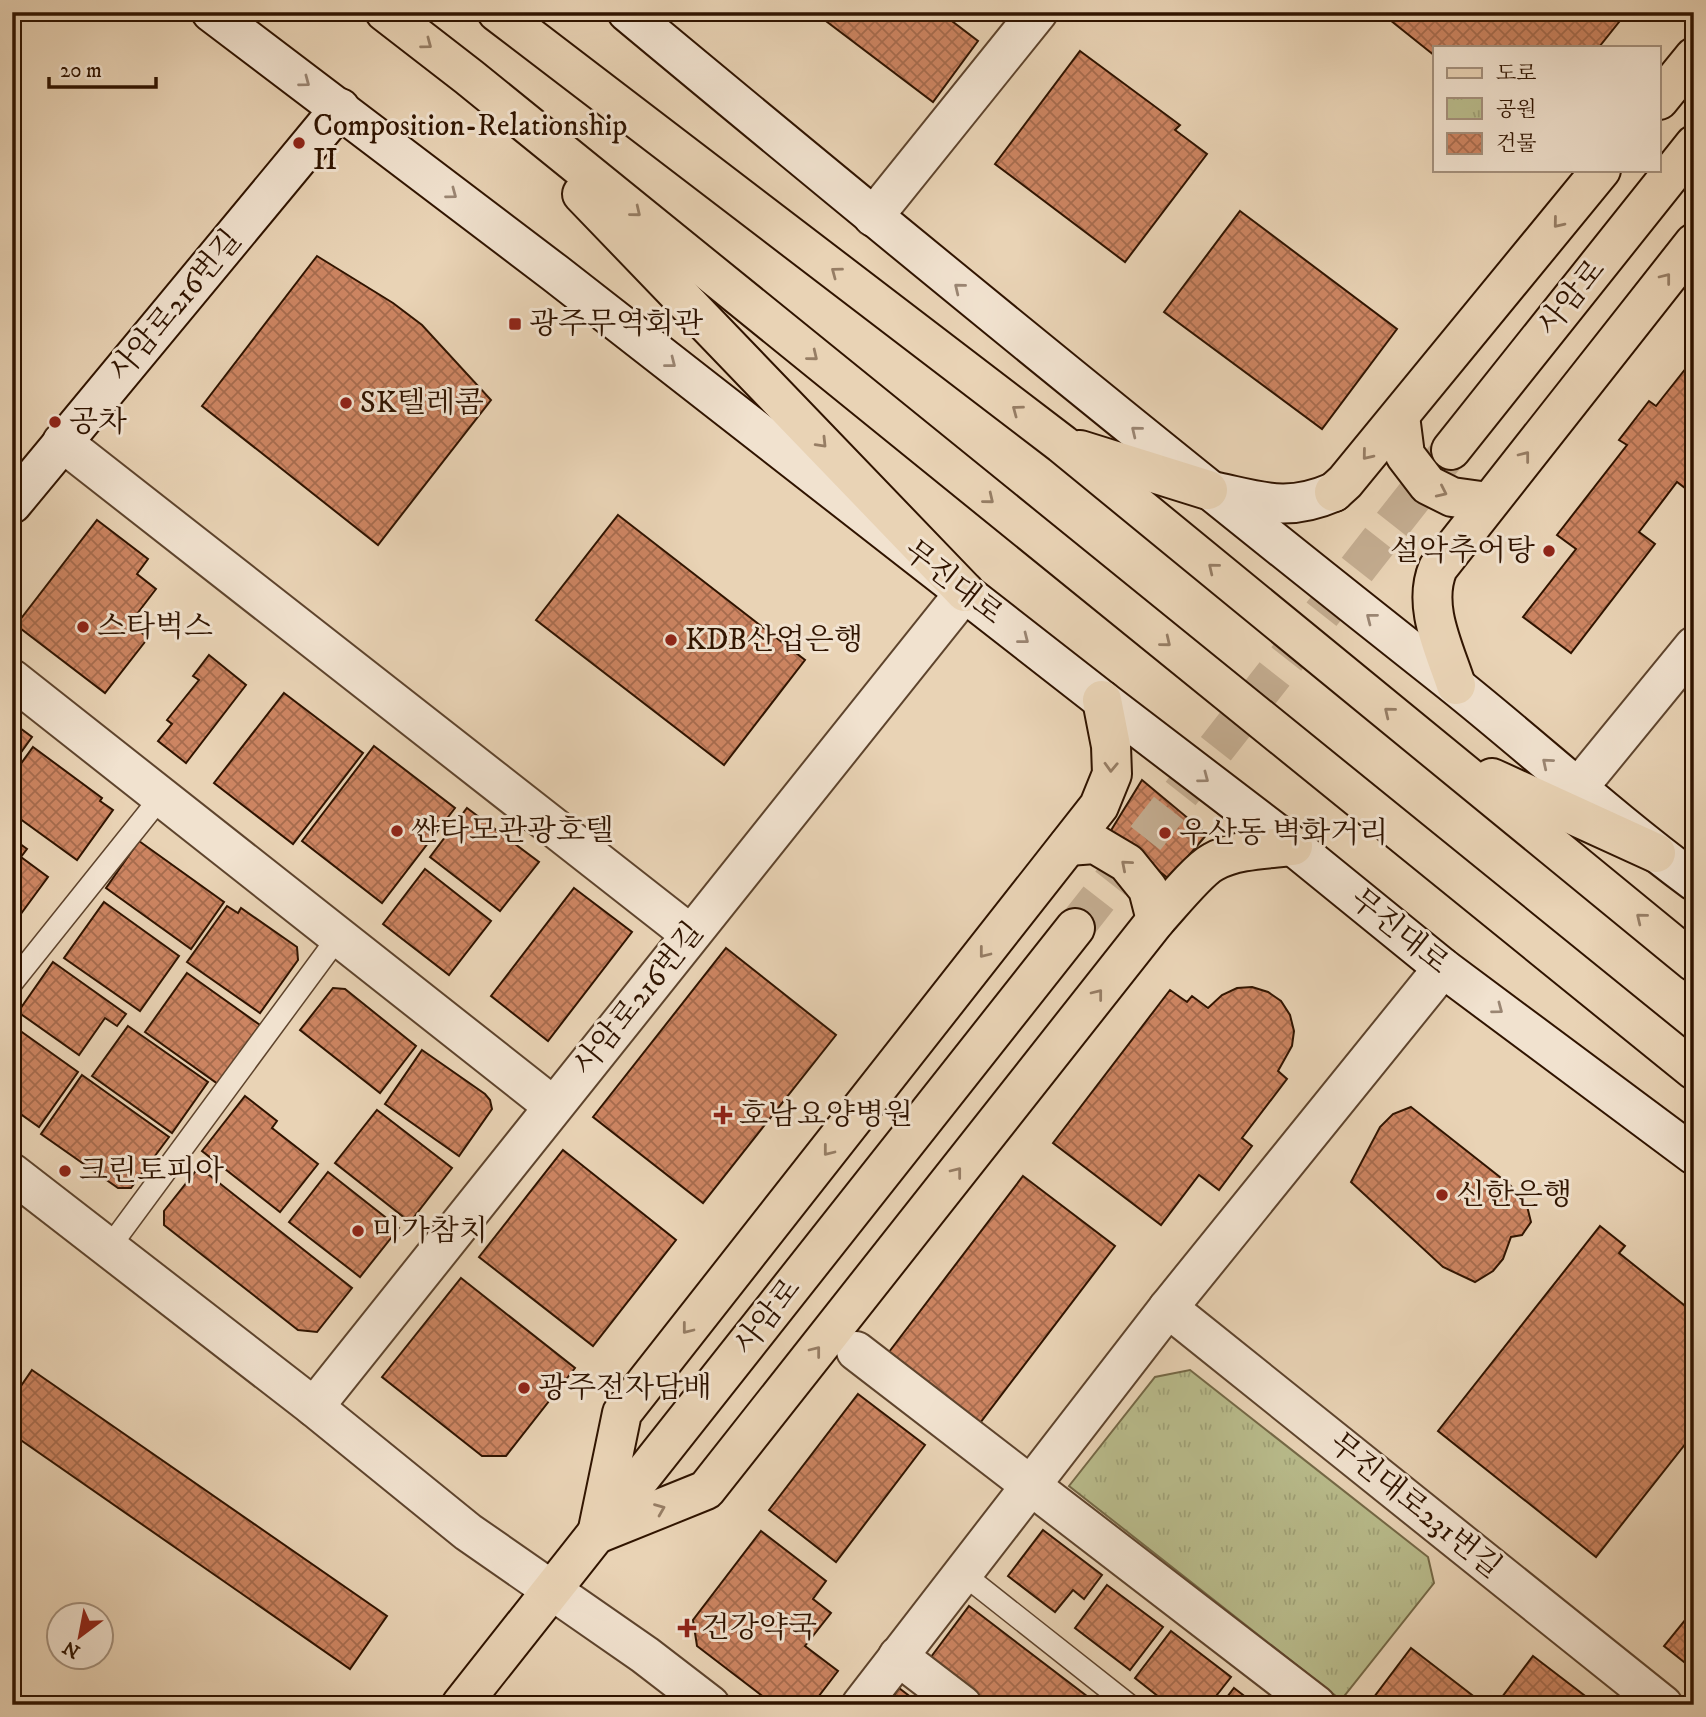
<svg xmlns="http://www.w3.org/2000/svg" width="1706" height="1717" font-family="'IM FELL DW Pica','Noto Serif KR',serif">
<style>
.park{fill:url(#park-tufts);stroke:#746846;stroke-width:2}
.building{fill:url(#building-cross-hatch);stroke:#301400;stroke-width:2}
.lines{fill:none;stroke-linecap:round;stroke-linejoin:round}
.primary-tunnel{stroke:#c4ad91;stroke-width:38;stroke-dasharray:38 19;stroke-linecap:butt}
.lane-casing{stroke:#5e442d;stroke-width:24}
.street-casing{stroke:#5e442d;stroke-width:42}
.secondary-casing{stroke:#301400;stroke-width:42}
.primary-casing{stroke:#301400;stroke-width:42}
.highway-casing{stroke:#301400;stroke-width:42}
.lane{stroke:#f1e2cf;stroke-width:21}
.street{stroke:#f1e2cf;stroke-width:38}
.secondary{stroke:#f1e2cf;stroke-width:38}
.primary{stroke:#e9d3b5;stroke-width:38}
.highway{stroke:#e9d3b5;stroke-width:38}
.oneway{stroke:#967d64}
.oneway2{stroke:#9a8572}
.poi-dot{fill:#8f2418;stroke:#f1e2cf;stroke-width:2.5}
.labels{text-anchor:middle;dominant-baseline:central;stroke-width:6;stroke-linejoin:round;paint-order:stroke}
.poi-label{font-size:30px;fill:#301400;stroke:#f1e2cf;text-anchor:start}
.street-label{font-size:30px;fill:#301400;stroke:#f1e2cf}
</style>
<defs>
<pattern id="park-tufts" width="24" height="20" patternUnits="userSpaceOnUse" patternTransform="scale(1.75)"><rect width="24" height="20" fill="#b9bc8c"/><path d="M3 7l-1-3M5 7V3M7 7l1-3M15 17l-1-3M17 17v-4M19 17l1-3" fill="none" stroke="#9fa177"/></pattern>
<pattern id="building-cross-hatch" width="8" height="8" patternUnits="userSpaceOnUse" patternTransform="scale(1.75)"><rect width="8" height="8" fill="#cd8562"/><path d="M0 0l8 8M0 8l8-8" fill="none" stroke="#a76c4e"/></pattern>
</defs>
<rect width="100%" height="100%" fill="#e9d3b5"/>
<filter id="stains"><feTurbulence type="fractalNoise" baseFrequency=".00286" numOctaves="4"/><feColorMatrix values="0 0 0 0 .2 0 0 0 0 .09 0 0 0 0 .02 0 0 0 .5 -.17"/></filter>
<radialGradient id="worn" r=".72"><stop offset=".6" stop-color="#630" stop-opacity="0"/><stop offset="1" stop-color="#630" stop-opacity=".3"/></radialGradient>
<path class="park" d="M1190,1370L1428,1557L1434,1583L1341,1700L1069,1486L1155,1377Z"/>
<g class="building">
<path d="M814,12H940L978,41L933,102Z"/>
<path d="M1380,12H1627L1599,47H1435V56Z"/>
<path d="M1080,51L1180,125L1175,130L1207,154L1125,262L995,164Z"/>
<path d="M1240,211L1397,329L1322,429L1164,312Z"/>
<path d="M317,256L393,303L422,325L491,400L378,545L202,406Z"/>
<path d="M1694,358V495L1677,482L1639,532L1655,544L1571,653L1523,617L1576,549L1557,535L1627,445L1619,440L1649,401L1656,406Z"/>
<path d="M618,515L805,660L724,765L536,620Z"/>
<path d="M97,520L148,559L137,574L156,589L130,623L148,638L105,693L16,625Z"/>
<path d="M209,655L246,685L186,763L158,741L172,724L167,720L199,680L193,676Z"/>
<path d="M284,693L363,753L293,844L214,783Z"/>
<path d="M12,722L32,737L12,765Z"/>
<path d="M374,746L455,808L382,903L302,841Z"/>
<path d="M33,747L102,798L100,801L113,810L77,860L12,813V776Z"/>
<path d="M1142,780L1207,834L1169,879L1110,832Z"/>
<path d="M467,808L539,862L500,911L430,857Z"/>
<path d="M12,838L27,849L21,857L48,877L12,926Z"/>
<path d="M139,841L224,902L191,949L106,888Z"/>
<path d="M425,869L491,921L449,975L383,924Z"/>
<path d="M574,888L632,932L548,1041L491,996Z"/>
<path d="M104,902L179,956L140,1011L64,958Z"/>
<path d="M227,906L238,913L241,908L297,947L298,960L260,1013L187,962Z"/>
<path d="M726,948L836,1035L703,1203L593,1117Z"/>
<path d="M53,962L126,1014L117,1026L105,1018L79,1055L18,1012Z"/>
<path d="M187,973L260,1025L218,1084L145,1032Z"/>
<path d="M1252,987L1268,992L1281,1001L1290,1015L1294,1031L1292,1046L1278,1071L1287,1079L1242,1138L1252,1146L1219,1190L1199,1175L1161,1225L1053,1143L1170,990L1187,1002L1192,996L1208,1008L1222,995L1237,988Z"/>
<path d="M333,988L345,989L416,1046L380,1093L300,1030Z"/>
<path d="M12,1025L78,1072L39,1127L12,1108Z"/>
<path d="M128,1026L208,1082L172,1133L92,1076Z"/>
<path d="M422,1050L485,1094L490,1100L492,1109L459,1156L385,1104Z"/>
<path d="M82,1075L169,1137L131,1188H118L41,1134Z"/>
<path d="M245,1096L277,1121L272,1128L318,1164L280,1212L202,1151Z"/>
<path d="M1411,1107L1510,1185L1527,1206L1531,1222L1522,1235L1511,1237L1503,1259L1493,1271L1475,1282L1443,1267L1351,1182L1380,1127L1393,1114Z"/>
<path d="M377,1110L452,1168L410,1222L335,1163Z"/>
<path d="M563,1150L676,1240L593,1346L479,1257Z"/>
<path d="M199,1167L352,1288L317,1332L298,1330L164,1225V1211Z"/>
<path d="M328,1172L399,1228L360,1277L289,1222Z"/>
<path d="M1023,1176L1115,1246L980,1423L889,1352Z"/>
<path d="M1600,1226L1625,1246L1619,1253L1694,1313V1433L1596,1557L1438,1431Z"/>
<path d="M461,1278L575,1368L506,1456H482L382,1377Z"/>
<path d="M32,1370L387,1616L350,1669L12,1434V1399Z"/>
<path d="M858,1394L925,1445L836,1562L769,1510Z"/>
<path d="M1043,1530L1102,1575L1084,1599L1073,1590L1055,1612L1008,1576Z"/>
<path d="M761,1531L826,1581L813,1599L831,1613L805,1646L838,1671L812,1705H774L697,1646L693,1620Z"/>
<path d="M1107,1585L1163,1627L1130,1670L1075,1628Z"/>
<path d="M969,1606L1092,1700L1088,1705H985L928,1661Z"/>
<path d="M1694,1609V1670L1664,1646Z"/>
<path d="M1171,1631L1231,1677L1209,1705H1169L1135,1678Z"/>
<path d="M1411,1648L1485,1705H1368Z"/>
<path d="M1533,1656L1597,1705H1496Z"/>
<path d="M899,1688L921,1705H887Z"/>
<path d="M1234,1688L1256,1705H1221Z"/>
</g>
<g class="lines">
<path class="primary-tunnel" d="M1075,928L1445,457"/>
<g class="lane-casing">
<g id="lane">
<path d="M12,983L161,797"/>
<path d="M108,1249L339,936"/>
<path d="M962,1573L1129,1705"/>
</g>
</g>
<g class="street-casing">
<g id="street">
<path d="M873,217L1038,12"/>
<path d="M62,442L690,934"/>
<path d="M12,679L553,1106"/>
<path d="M1577,789L1694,646"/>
<path d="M12,1173L314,1407L468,1532L645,1655L710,1705"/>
<path d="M1168,1308L1663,1705"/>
<path d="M856,1351L1316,1705"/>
<path d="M314,1407L965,592"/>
<path d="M898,1656L962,1705"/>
<path d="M861,1705L1168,1308L1443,968"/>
</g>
</g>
<g class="secondary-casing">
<g id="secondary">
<path d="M211,12L555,273L1102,700L1293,846L1443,968L1694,1155"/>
<path d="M627,12C896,236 1167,458 1442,675C1527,742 1606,816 1694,881"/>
<path d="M1217,492C1263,502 1288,512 1334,492"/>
<path d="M12,504L340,108"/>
</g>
</g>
<g class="primary-casing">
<g id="primary">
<path d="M1659,100L1694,57"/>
<path d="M1400,416L1405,455L1428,485L1452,497L1488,502"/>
<path d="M1451,450L1694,145"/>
<path d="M1334,492L1345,482L1601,170"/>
<path d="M1456,685C1444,648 1422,606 1438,568L1694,243"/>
<path d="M1068,846L1095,844L1127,863L1148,889L1156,920"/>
<path d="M597,1534L706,1490L1156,920C1169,906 1198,870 1213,862C1236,849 1268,849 1293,846"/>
<path d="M597,1534L622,1413L1099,806L1112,774L1111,746L1102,700"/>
<path d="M461,1705L1075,928"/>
</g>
</g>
<g class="highway-casing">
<g id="highway">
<path d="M385,12L469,77L1694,1070"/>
<path d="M497,12L1062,444L1694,962"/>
<path d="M582,194L965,592"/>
<path d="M1080,450L1208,490"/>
<path d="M1492,778L1656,853"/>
</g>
</g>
<use href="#lane" class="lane"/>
<use href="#street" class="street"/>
<use href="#secondary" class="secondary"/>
<use href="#primary" class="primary"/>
<use href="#highway" class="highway"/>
</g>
<defs><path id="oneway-chevron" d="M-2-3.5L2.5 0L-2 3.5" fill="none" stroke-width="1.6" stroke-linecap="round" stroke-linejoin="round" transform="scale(1.75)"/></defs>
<g class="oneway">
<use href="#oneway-chevron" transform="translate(427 44) rotate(37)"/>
<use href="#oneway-chevron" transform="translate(636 212) rotate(39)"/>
<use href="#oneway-chevron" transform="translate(1558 223) rotate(129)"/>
<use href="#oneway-chevron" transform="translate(836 272) rotate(-143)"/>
<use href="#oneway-chevron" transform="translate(1666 278) rotate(-52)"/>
<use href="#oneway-chevron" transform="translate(813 356) rotate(39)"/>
<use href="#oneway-chevron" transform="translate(1017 410) rotate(-143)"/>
<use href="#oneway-chevron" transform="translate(822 443) rotate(46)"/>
<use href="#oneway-chevron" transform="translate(1367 455) rotate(129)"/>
<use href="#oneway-chevron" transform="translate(1525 456) rotate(-52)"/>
<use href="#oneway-chevron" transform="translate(1442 492) rotate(25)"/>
<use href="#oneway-chevron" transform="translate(989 499) rotate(39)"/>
<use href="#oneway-chevron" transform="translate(1213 568) rotate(-141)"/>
<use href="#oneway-chevron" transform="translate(1166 642) rotate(39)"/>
<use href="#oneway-chevron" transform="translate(1389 712) rotate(-141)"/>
<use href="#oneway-chevron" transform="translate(1111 767) rotate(92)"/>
<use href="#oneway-chevron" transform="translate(1126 865) rotate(-139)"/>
<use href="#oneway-chevron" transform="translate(1641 918) rotate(-141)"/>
<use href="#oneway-chevron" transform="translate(984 953) rotate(128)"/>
<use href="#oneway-chevron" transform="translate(1098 994) rotate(-52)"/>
<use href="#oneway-chevron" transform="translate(828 1151) rotate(128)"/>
<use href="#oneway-chevron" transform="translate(957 1172) rotate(-52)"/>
<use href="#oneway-chevron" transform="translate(687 1329) rotate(128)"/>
<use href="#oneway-chevron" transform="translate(816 1351) rotate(-52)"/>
<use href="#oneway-chevron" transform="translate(660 1509) rotate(-22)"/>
</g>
<g class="oneway2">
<use href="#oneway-chevron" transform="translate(305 82) rotate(37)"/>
<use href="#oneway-chevron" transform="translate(452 194) rotate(37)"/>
<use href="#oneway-chevron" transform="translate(959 288) rotate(-141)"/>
<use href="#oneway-chevron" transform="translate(671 363) rotate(38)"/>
<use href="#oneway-chevron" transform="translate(1136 431) rotate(-141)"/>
<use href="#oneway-chevron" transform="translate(1371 618) rotate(-142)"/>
<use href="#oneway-chevron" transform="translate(1024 639) rotate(38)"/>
<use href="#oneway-chevron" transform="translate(1547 763) rotate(-140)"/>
<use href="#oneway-chevron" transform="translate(1204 778) rotate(37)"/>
<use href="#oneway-chevron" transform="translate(1498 1009) rotate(37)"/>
</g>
<g class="poi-dot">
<circle cx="299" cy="143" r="7"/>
<rect x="508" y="317" width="14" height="14" rx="3.5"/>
<circle cx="346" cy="403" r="7"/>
<circle cx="55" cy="422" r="7"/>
<circle cx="1549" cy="551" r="7"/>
<circle cx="83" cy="627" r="7"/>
<circle cx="671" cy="640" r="7"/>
<circle cx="397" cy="831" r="7"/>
<circle cx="1165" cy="833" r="7"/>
<path d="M719.5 1104.5h7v7h7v7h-7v7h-7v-7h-7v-7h7z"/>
<circle cx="65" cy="1171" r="7"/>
<circle cx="1442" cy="1195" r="7"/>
<circle cx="358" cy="1231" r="7"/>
<circle cx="524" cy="1388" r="7"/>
<path d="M683.5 1617.5h7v7h7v7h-7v7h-7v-7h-7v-7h7z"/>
</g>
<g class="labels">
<g class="poi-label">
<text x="313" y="126">Composition-Relationship<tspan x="313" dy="34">II</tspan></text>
<text x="529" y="324">광주무역회관</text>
<text x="360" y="403">SK텔레콤</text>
<text x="69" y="422">공차</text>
<text x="1535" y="551" text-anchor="end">설악추어탕</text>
<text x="97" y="627">스타벅스</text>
<text x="685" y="640">KDB산업은행</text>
<text x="411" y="831">싼타모관광호텔</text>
<text x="1179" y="833">우산동 벽화거리</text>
<text x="739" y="1115">호남요양병원</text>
<text x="79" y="1171">크린토피아</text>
<text x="1456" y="1195">신한은행</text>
<text x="372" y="1231">미가참치</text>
<text x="538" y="1388">광주전자담배</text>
<text x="701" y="1628">건강약국</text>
</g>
<g class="street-label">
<text transform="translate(1572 298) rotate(-51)">사암로</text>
<text transform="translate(176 306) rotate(-50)">사암로216번길</text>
<text transform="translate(953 583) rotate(38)">무진대로</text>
<text transform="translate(1399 932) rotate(39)">무진대로</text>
<text transform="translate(639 999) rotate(-51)">사암로216번길</text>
<text transform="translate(768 1317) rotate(-52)">사암로</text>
<text transform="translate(1415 1506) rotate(39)">무진대로231번길</text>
</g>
</g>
<rect width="1706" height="1717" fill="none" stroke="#e9d3b5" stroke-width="42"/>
<rect x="14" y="14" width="1678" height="1689" fill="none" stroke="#301400" stroke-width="3.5"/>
<rect x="21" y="21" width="1664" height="1675" fill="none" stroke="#301400" stroke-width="2"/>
<rect x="1433" y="46" width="228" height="126" fill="#f1e2cf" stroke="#a4907c" stroke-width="2"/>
<rect x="1447" y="68" width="35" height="10" fill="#e9d3b5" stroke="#a4907c" stroke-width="2"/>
<text x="1496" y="80" font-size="21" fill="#301400">도로</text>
<rect x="1447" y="98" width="35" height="21" fill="url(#park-tufts)" stroke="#a4907c" stroke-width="2"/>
<text x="1496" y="116" font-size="21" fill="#301400">공원</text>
<rect x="1447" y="133" width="35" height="21" fill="url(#building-cross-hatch)" stroke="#a4907c" stroke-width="2"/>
<text x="1496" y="150" font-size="21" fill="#301400">건물</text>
<g transform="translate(80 1636) rotate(212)"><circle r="33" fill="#f1e2cf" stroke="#a4907c" stroke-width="2"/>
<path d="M0-5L12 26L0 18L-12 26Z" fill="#8f2418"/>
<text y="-10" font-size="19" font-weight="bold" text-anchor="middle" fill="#301400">N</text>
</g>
<path d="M49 77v10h107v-10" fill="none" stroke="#301400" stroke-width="3.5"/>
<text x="60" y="77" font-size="21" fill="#301400" stroke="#f1e2cf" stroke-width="5" paint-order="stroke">20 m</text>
<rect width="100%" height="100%" filter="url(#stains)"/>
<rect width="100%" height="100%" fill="url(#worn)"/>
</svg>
